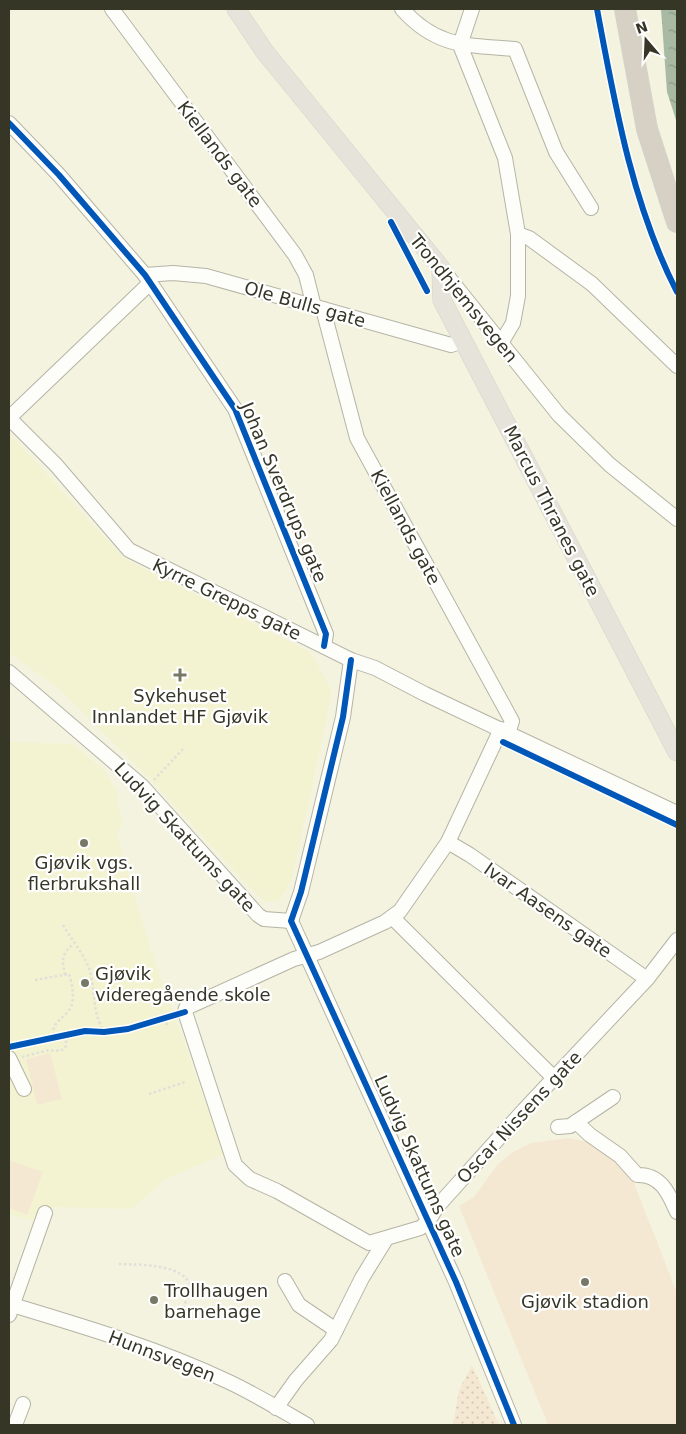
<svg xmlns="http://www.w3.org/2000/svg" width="686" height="1434" font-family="'DejaVu Sans',sans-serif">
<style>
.built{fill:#f4f3d1}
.grass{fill:url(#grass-dots)}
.garden{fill:#f4e8d3}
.water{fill:url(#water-ripples)}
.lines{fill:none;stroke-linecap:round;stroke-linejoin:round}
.minor-casing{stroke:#b5b4a5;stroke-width:16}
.major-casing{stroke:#d3d3c9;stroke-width:19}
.highway-casing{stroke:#d3d3c9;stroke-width:22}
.path{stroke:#e0dfd9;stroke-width:2.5;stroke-dasharray:2.5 2.5;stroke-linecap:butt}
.minor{stroke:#fdfdfa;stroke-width:14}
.major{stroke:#e6e3da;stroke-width:18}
.highway{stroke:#d6d1c4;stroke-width:20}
.cycleway-casing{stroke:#fff;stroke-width:9}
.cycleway{stroke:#0057b8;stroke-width:6}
.poi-dot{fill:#787867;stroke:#fff;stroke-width:2}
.labels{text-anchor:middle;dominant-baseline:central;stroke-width:4.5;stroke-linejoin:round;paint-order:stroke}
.street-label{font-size:18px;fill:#363627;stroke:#fff}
.poi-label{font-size:18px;fill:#363627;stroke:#fff}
</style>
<defs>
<pattern id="grass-dots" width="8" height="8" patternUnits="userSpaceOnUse" patternTransform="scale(1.25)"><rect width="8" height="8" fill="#f4e8d3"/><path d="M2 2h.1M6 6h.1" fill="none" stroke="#d2c8b5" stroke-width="1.8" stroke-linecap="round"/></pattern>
<pattern id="water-ripples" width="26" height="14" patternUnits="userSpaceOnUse" patternTransform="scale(1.25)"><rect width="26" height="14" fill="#a8baa4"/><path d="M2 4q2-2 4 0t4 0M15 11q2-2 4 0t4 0" fill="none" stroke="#8a9886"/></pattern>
</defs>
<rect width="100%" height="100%" fill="#f4f3df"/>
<g class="built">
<path d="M9,433L123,558L306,650L314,657L332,692L292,879L279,901L266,902L251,889L153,782L57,687L9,653Z"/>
<path d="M9,742L73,744L104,770L117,792L122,825L117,834L132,887L155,962L224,1154L164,1180L132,1209L55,1207L29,1220L9,1214Z"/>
</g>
<path class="grass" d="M472,1365L499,1425H453L459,1390Z"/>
<g class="garden">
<path d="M50,1053L62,1099L37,1105L26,1059Z"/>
<path d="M568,1138L588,1142L606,1150L632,1178L677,1293V1425H548L459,1206L474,1197L498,1164L513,1152L531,1143Z"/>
<path d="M9,1160L43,1172L27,1215L9,1208Z"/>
</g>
<path class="water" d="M661,9H677V123L667,92Z"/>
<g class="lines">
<g class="minor-casing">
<g id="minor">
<path d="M112,9L295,255L306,275L314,307"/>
<path d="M402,9C437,48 467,45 515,49L556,152L591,208"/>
<path d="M472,9L460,45L505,158L518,234V296L513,323L501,343"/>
<path d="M9,123L59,175L145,275L235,409L326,634L324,646"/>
<path d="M518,234L529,238L592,284L677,366"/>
<path d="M441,268L559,415L610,465L677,519"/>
<path d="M145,275L173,273L206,276L451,345L463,341"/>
<path d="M323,309L357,438L512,721L508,733"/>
<path d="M9,418L56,465L129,550L351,660L375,668L425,694L677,813"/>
<path d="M9,418L150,283"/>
<path d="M9,672L142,786L258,915L264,919L291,921"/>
<path d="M501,729L448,842L400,911L385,922L319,952L294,959L186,1008L185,1012L235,1165L250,1179L277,1191L369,1243L420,1228L428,1222L436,1208L524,1110L647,979L677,940"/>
<path d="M448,842L470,855L647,979"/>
<path d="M392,917L554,1078"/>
<path d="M291,921L456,1282L514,1425"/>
<path d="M291,921L301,892L343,717L351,660"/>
<path d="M9,1058L24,1089"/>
<path d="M576,1122L590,1135L620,1156L637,1175C661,1174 669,1194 677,1212"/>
<path d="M558,1127L570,1126L613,1097"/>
<path d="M285,1281L299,1305L336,1330"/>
<path d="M9,1304C82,1326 157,1348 227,1381C255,1394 281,1410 307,1425"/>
<path d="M9,1315L45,1213"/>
<path d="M276,1408L296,1380L331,1340L362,1278L386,1239"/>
<path d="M15,1425L23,1404"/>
</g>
</g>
<g class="major-casing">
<path id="major" d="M236,9L265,52L441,268L442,300L677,752"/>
</g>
<g class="highway-casing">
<path id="highway" d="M625,9L647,129L677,222"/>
</g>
<g class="path">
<path d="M154,780L183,749"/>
<path d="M63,925C71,939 83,953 89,968C96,990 91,1010 104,1032"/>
<path d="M65,975C62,961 61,953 74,944"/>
<path d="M35,980L69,974C72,983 75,997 71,1007C65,1019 50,1021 54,1037"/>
<path d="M165,1018L168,1028"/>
<path d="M22,1057L49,1050L61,1051L66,1046V1034"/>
<path d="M149,1094L185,1082"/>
<path d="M119,1264C139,1265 184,1263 191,1287L181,1315"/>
</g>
<use href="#minor" class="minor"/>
<use href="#major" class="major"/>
<use href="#highway" class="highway"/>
<g class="cycleway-casing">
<g id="cycleway">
<path d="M597,9C615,105 632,204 677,292"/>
<path d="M9,123L59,175L145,275L235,409L326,634L324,646"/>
<path d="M391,222L427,291"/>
<path d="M351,660L343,717L301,892L291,921L456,1282L514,1425"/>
<path d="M503,742L677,825"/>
<path d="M9,1047L85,1031L104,1032L128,1029L185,1012"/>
</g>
</g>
<use href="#cycleway" class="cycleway"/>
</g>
<g class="poi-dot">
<path d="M177.5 667.5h5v5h5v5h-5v5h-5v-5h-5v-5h5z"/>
<circle cx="84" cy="843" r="5"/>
<circle cx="85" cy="983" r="5"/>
<circle cx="585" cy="1282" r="5"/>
<circle cx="154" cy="1300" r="5"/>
</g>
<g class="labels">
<g class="street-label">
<text transform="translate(220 154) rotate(53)">Kiellands gate</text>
<text transform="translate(464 298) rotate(51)">Trondhjemsvegen</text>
<text transform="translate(305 304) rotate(16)">Ole Bulls gate</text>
<text transform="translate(284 492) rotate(67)">Johan Sverdrups gate</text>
<text transform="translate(552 511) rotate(63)">Marcus Thranes gate</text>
<text transform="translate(406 527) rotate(62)">Kiellands gate</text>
<text transform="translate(227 599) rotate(26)">Kyrre Grepps gate</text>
<text transform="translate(185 837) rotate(47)">Ludvig Skattums gate</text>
<text transform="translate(548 910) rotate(35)">Ivar Aasens gate</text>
<text transform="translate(519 1117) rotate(-47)">Oscar Nissens gate</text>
<text transform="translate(420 1166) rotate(66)">Ludvig Skattums gate</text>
<text transform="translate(162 1356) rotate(21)">Hunnsvegen</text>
</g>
<g class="poi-label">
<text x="180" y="695">Sykehuset<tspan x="180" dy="21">Innlandet HF Gjøvik</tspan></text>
<text x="84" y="862">Gjøvik vgs.<tspan x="84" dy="21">flerbrukshall</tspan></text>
<text x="95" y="973" text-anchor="start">Gjøvik<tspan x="95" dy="21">videregående skole</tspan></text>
<text x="164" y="1290" text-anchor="start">Trollhaugen<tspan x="164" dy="21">barnehage</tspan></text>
<text x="585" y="1301">Gjøvik stadion</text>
</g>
</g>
<rect width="686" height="1434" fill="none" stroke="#363627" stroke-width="20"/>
<g transform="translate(646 40) rotate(341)" stroke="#ffffff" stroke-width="4" paint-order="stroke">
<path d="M0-4L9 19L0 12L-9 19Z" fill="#363627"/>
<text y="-8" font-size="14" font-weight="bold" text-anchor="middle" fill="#363627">N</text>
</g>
</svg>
